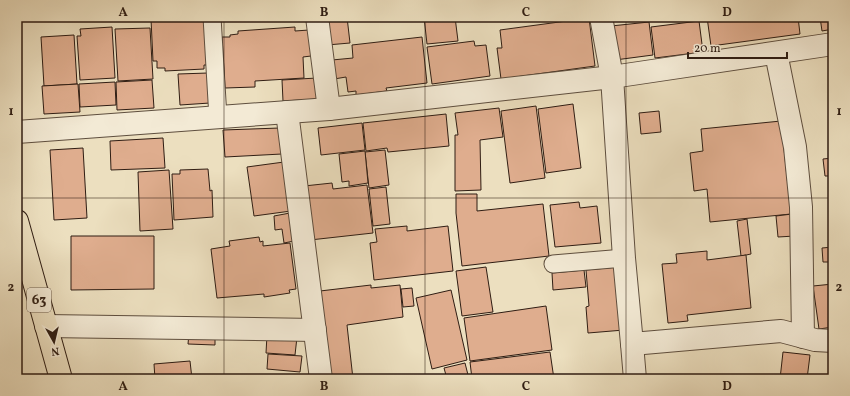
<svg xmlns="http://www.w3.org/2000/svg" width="850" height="396" font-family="Vollkorn,serif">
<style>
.building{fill:#dfad8e;stroke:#2f1d13}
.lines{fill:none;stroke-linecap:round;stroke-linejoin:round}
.service-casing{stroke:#5e4e3e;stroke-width:19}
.minor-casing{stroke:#5e4e3e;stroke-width:24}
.primary-casing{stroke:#2f1d13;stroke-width:24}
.service{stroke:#f3ead5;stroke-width:17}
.minor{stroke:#f3ead5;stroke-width:22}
.primary{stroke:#ecdfbf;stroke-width:22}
.grid{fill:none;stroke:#2f1d13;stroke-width:1;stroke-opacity:0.55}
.labels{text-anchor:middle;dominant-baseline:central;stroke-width:3.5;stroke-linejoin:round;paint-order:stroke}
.shield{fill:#f3ead5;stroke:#6a5a4d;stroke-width:1}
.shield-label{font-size:14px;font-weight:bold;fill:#2f1d13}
.neatline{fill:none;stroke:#2f1d13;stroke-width:1.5}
.grid-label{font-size:13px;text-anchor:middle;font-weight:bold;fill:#2f1d13}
</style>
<rect width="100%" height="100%" fill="#ecdfbf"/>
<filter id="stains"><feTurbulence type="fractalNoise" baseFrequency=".005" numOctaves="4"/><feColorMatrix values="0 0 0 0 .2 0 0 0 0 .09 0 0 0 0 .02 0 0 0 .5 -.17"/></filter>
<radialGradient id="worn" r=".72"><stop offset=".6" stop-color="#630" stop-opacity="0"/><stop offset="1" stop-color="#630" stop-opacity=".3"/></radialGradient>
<g class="building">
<path d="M188,17H205L207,65H204V69L165,71V68H157V61H153L151,19Z"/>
<path d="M323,17H347L350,43L327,45Z"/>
<path d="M424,17H455L458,41L427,44Z"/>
<path d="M707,17H798L800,34L711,46Z"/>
<path d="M820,17H833V29L822,31Z"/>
<path d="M589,18L595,66L501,79L497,48H502L500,30Z"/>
<path d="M699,21L703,52L655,58L651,27Z"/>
<path d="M649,22L653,55L615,60L611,26Z"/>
<path d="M112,27L115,78L80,80L77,36H81L80,29Z"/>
<path d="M295,27V31L309,30L311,56L303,57L304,78L255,81V87L225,88L222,37H230V35L238,34V31Z"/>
<path d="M150,28L153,79L118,81L115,29Z"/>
<path d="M74,35L77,84L44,86L41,37Z"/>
<path d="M422,37L427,83L386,88L387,91L356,95V91L348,92L346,77L334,79L332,60L353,58L352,45Z"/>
<path d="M474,41L475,46L486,45L490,76L432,84L427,47Z"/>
<path d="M208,73L210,103L180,105L178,74Z"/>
<path d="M317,78L318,99L283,101L282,80Z"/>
<path d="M152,80L154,108L117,110L116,82Z"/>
<path d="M115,82L116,105L80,107L79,84Z"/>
<path d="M78,84L80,112L44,114L42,86Z"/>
<path d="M573,104L581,168L546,173L538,109Z"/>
<path d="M536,106L545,178L510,183L501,111Z"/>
<path d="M499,108L503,137L480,140L481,190L455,191V135H458L455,113Z"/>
<path d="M659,111L661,132L641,134L639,113Z"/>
<path d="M446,114L449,146L388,152L387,148L366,151L363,123Z"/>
<path d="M781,121L791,214L710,222L707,189L694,191L690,153L703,151L701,129Z"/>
<path d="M362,123L365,150L321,155L318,128Z"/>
<path d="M280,128L282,154L225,157L223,130Z"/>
<path d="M163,138L165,168L111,170L110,141Z"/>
<path d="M83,148L87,218L54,220L50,150Z"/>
<path d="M385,150L389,185L369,188L365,152Z"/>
<path d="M365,151L368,183L349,186V181L342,182L339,154Z"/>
<path d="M833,158V176H825L823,159Z"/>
<path d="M284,162L291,211L254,216L247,167Z"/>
<path d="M208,169L210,191L212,190L213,217L174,220L172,174H180V170Z"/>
<path d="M169,170L173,229L140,231L138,172Z"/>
<path d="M332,183L333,189L367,185L373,233L310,240L304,186Z"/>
<path d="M386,187L390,224L373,226L369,189Z"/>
<path d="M456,194H477V211L543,204L549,256L462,266L456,213Z"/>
<path d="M579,202L580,208L597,206L601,243L555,247L550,205Z"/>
<path d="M290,213L294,241L284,243L282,229L275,230L274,216Z"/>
<path d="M792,214L795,236L778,237L776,216Z"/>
<path d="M747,219L751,254L741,256L737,221Z"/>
<path d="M407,226V231L448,226L453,271L374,280L370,243L377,242L375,229Z"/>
<path d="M71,236H154V289L71,290Z"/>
<path d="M259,237L260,242L263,241V246L290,243L296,289L289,290L290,293L264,297V294L217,298L211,249L230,246L229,241Z"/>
<path d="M833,247V262H823L822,248Z"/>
<path d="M707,251V260L746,255L751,308L687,315L688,321L668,323L662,264L677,263L676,254Z"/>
<path d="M486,267L493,312L462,316L456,271Z"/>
<path d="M618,267L624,330L588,333L586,307L589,306L586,270Z"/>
<path d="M584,270L586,287L553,290L552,273Z"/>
<path d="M832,279H833V327L819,329L813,286L833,284Z"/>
<path d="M371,285V288L400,285L403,317L347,325L353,379H329L320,291Z"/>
<path d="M412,288L414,306L403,307L401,289Z"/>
<path d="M451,290L467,360L432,369L416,298Z"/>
<path d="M546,306L552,350L470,361L464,318Z"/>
<path d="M189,333L215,335V345L188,344Z"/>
<path d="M267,335L297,337L295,355L266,353Z"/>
<path d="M550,352L554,379H472L470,362Z"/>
<path d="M783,352L810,355L807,379H780Z"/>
<path d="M268,354L302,356L300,372L267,369Z"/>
<path d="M190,361L192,379H155L154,364Z"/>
<path d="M465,363L469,379H447L444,368Z"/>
</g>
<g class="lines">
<g class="service-casing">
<g id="service">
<path d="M212,17L218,118"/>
<path d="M553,264L624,258"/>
</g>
</g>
<g class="minor-casing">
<g id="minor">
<path d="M317,17L329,109"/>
<path d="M601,17L612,77L624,258L632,344L781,331L815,340L833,341"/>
<path d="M776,53L795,147L801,207L803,337"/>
<path d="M287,112L321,379"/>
<path d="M17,132L329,109L612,77L833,44"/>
<path d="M46,326L315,330"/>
<path d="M632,344L635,379"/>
</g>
</g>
<g class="primary-casing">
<path id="primary" d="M17,221L61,379"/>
</g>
<use href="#service" class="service"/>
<use href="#minor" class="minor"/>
<use href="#primary" class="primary"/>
</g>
<path class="grid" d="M224,17V379M425,17V379M626,17V379M17,198H833"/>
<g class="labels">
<rect class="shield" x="27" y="288" width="24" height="24" rx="3"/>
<g class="shield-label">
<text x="39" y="300">63</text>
</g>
</g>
<rect width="850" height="396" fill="none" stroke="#ecdfbf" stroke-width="44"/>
<g transform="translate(54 342) rotate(172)" stroke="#f3ead5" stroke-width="3" paint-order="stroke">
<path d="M0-3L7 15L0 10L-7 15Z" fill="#2f1d13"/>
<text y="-6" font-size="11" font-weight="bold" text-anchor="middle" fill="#2f1d13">N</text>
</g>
<path d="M688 52v6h99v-6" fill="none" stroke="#2f1d13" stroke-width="2"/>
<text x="694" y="52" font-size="12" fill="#2f1d13" stroke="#f3ead5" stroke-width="3" paint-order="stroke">20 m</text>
<rect x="22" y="22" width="806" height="352" class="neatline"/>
<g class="grid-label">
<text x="123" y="16">A</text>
<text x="324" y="16">B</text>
<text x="526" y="16">C</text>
<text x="727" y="16">D</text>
<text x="11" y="115">1</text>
<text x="839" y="115">1</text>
<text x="11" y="291">2</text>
<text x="839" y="291">2</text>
<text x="123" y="390">A</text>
<text x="324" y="390">B</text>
<text x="526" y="390">C</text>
<text x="727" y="390">D</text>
</g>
<rect width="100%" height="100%" filter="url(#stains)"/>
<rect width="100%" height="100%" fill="url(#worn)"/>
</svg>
